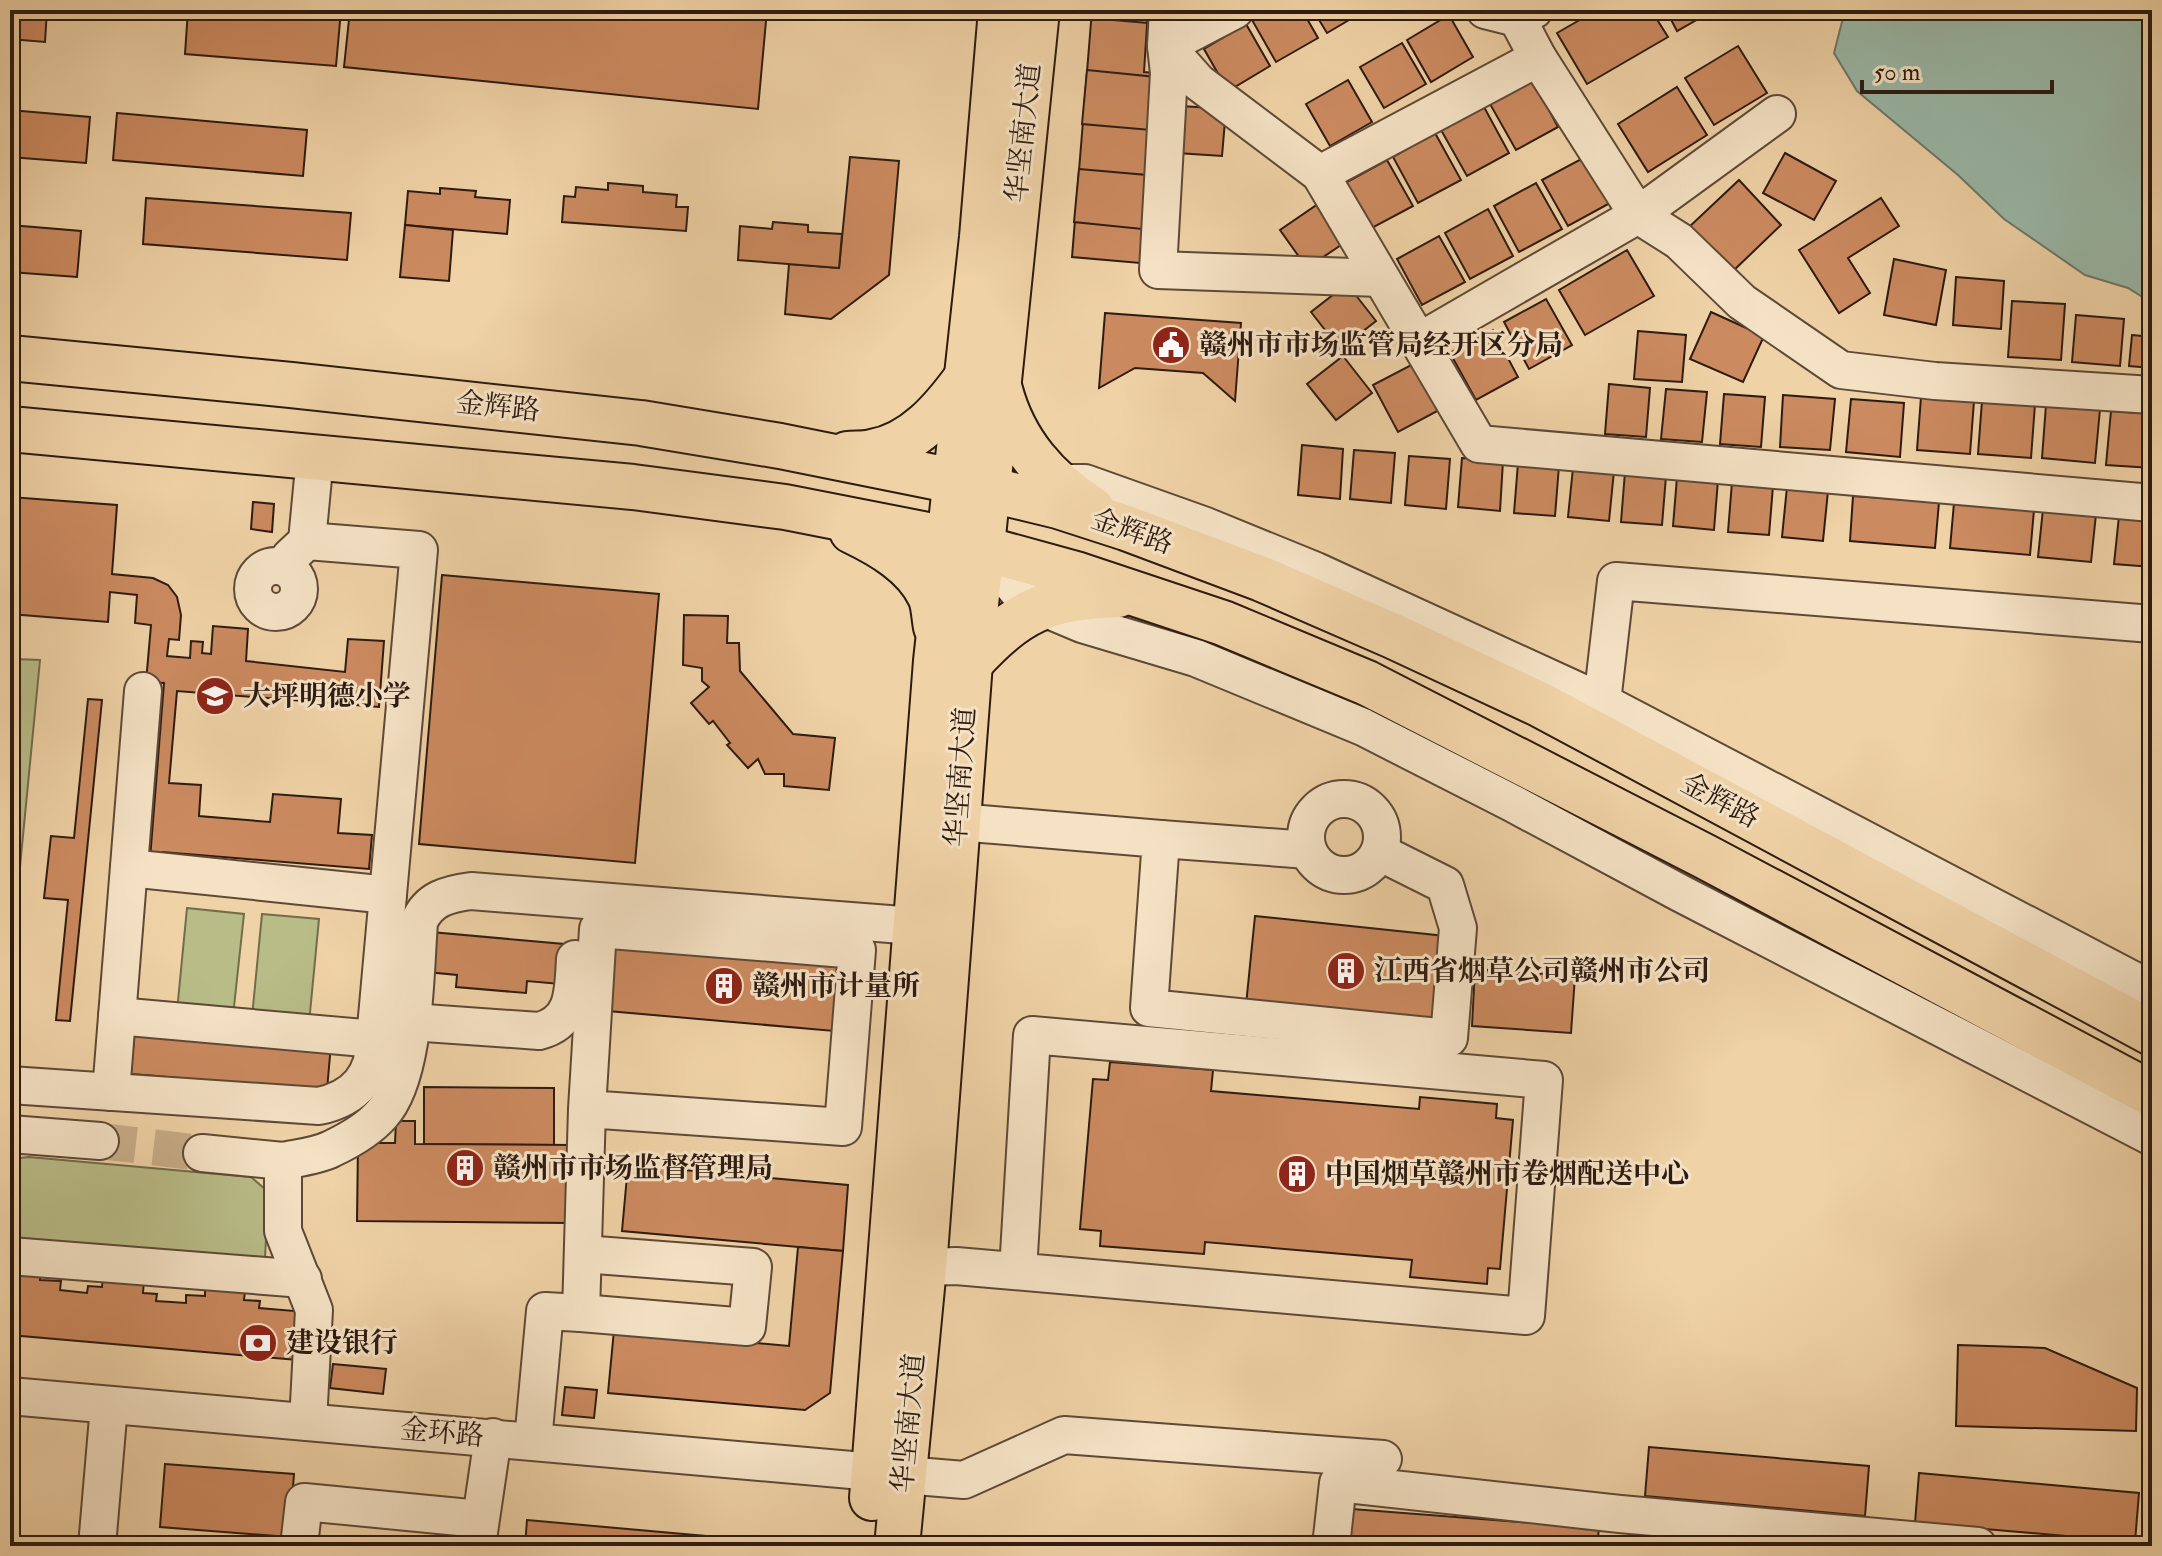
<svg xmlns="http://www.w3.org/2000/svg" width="2162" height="1556" font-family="'IM FELL Double Pica','Noto Serif SC',serif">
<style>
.green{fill:#b8bc87;stroke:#726c4c;stroke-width:2}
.water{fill:#9ab8a7;stroke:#6e796b;stroke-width:2}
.building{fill:#cc8a60;stroke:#2d1b12;stroke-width:2}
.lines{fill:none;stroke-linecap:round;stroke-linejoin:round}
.minor-tunnel{stroke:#c8ad88;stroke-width:36;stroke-dasharray:36 18;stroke-linecap:butt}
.minor-casing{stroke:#5e4937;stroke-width:40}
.major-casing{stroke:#2d1b12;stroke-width:48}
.minor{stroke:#f5e2c5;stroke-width:36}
.major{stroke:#efd2a6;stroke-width:44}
.labels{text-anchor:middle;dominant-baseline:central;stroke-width:6;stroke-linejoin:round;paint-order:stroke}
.street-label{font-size:28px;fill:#2d1b12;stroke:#f5e2c5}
.poi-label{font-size:28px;font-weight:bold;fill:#2d1b12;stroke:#f5e2c5;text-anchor:start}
</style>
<rect width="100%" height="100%" fill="#efd2a6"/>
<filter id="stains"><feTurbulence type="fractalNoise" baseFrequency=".0025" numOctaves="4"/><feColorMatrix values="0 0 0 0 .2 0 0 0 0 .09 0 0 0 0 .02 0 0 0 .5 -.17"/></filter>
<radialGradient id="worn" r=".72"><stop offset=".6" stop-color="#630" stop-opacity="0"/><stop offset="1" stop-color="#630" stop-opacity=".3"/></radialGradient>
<g class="green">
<path d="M15,659L40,660L10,970V704L13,706Z"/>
<path d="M187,908L244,914L233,1016L177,1011Z"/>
<path d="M262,914L319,919L309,1023L252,1017Z"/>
<path d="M29,1157L251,1177L265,1189L268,1201L265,1258L10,1242V1159Z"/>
</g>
<path class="water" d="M1845,10H2127L2152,23V303L2128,288L2085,275L2004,219L1958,175L1857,91L1834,53Z"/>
<g class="building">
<path d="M10,10H47L45,42L10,39Z"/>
<path d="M188,10H341L336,66L185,54Z"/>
<path d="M350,10H767L758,109L344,67Z"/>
<path d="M1092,10H1148L1144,72L1155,73L1140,263L1072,257Z"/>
<path d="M1092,10H1148L1147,23L1091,18Z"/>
<path d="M1270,10H1302L1318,38L1276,62L1252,20Z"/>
<path d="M1313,10H1366L1327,33Z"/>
<path d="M1597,10H1651L1668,37L1587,84L1557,33Z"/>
<path d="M1666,10H1714L1677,31Z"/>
<path d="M1449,15L1473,57L1431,82L1407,40Z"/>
<path d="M1246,24L1270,66L1228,91L1204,49Z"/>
<path d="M1402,43L1426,84L1384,108L1360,67Z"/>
<path d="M1738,46L1767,93L1714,125L1685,78Z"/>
<path d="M1087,70L1156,77L1151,130L1082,124Z"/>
<path d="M1348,80L1372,122L1330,146L1306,104Z"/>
<path d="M1533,80L1558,127L1516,150L1490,104Z"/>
<path d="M1677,87L1707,135L1648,172L1618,124Z"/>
<path d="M1181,106L1226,109L1222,156L1177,153Z"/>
<path d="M1484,107L1509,153L1467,176L1441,130Z"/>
<path d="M10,110L90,117L86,163L10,157Z"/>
<path d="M117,113L307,130L303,176L113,160Z"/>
<path d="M1435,133L1461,180L1418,203L1393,157Z"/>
<path d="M1785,153L1836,181L1814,220L1763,193Z"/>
<path d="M850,157L899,161L889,275L831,319L785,314L789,264L839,268Z"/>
<path d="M1585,157L1610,203L1568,226L1542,180Z"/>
<path d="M1387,160L1413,206L1370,229L1345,183Z"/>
<path d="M1079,169L1147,175L1142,229L1074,222Z"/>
<path d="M1739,180L1781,225L1731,273L1688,228Z"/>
<path d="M608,183L643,186V192L677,195L676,207H688L686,231L562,222L564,196L575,197L576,187L608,190Z"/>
<path d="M1536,183L1562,229L1519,252L1494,206Z"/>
<path d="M440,188L476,191L475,197L510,200L507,234L405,225L408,191L440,194Z"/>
<path d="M146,198L351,213L347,260L143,244Z"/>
<path d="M1881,198L1899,226L1848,258L1870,293L1839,313L1799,250Z"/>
<path d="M1318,204L1344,243L1307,268L1280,230Z"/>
<path d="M1488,209L1513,256L1470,279L1445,233Z"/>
<path d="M773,222L808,225V232L842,234L839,268L738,260L740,226L772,229Z"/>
<path d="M10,225L81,231L77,277L10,272Z"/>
<path d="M405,225L453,230L449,281L400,277Z"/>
<path d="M1439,236L1465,282L1422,305L1397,259Z"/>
<path d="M1627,250L1654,296L1585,335L1559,290Z"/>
<path d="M1894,259L1946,270L1936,325L1884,315Z"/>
<path d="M1956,277L2004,281L2001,329L1953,325Z"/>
<path d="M1347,284L1376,321L1340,349L1311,312Z"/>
<path d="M1546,299L1572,345L1529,369L1504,322Z"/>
<path d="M2012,301L2065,304L2061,360L2008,357Z"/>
<path d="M1711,312L1764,336L1743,382L1690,359Z"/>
<path d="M1105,313L1241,323L1235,401L1203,373L1135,368L1099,388Z"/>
<path d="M2076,315L2124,319L2120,366L2072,362Z"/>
<path d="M1493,330L1518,377L1476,400L1450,353Z"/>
<path d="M1638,331L1686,335L1682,382L1634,379Z"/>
<path d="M2132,335L2152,337V368L2129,366Z"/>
<path d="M1343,356L1372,393L1336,420L1307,384Z"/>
<path d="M1415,363L1441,409L1398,432L1373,385Z"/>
<path d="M1609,384L1650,388L1646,437L1605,434Z"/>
<path d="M1666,389L1707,392L1702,442L1661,439Z"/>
<path d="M1724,394L1765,397L1761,447L1720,444Z"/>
<path d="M1783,395L1835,399L1830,450L1780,447Z"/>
<path d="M1921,397L1974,401L1970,454L1917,450Z"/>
<path d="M1851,399L1904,403L1900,457L1846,452Z"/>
<path d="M1982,401L2035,404L2031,458L1978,454Z"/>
<path d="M2046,405L2100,409L2095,463L2042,458Z"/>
<path d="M2111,411L2152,414V468L2106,465Z"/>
<path d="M1302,445L1343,449L1340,499L1298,495Z"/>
<path d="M1354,450L1395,453L1391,503L1350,499Z"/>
<path d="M1409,456L1450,459L1446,509L1405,505Z"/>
<path d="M1462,458L1503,461L1500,511L1458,507Z"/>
<path d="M1518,463L1559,466L1555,516L1514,513Z"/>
<path d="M1573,468L1614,471L1609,521L1568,517Z"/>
<path d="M1625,472L1666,476L1662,525L1621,522Z"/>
<path d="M1677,477L1718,480L1714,530L1673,526Z"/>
<path d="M1732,482L1773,486L1769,535L1728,532Z"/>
<path d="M1787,487L1828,491L1823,541L1782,537Z"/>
<path d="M1853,496L1939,502L1935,548L1850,541Z"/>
<path d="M10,497L117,505L112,574L153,578L168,585L177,597L181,615L179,640L169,639L167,656L190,658L191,641L203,642L202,653L211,654L213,626L248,629L246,661L345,672L348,639L384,641L379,707L177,691L169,783L201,785L199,816L270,822L273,794L341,799L338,833L372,835L369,869L163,852V860L150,859L164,683L146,682L151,625L135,623L137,595L110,592L108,622L10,614Z"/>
<path d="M253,502L274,504L272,532L251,529Z"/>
<path d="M1954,503L2034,510L2030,555L1950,548Z"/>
<path d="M2043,509L2096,514L2091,562L2038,557Z"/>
<path d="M2119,516L2152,519V567L2114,564Z"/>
<path d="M442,575L659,594L635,863L419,844Z"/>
<path d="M684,615L728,616L727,643H739L740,671L793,734L835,738L829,790L784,786V774H765L758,759L748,768L727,745L730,743L713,721L709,724L691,703L709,687L702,681V668L683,665Z"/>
<path d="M88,699L102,700L70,1021L56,1020L68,900L44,898L51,836L74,838Z"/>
<path d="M1255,916L1445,936L1436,1024L1246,1005Z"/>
<path d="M431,932L564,944L560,984L527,981L526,993L456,987L457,975L427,972Z"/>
<path d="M614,942L840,962L834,1031L608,1011Z"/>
<path d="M1475,969L1575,976L1571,1033L1472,1026Z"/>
<path d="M135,1028L331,1044L327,1090L131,1074Z"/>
<path d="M1110,1062L1213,1070L1211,1091L1419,1109L1420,1097L1497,1104L1496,1118L1513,1120L1500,1269L1488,1268L1487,1284L1410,1277L1412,1260L1205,1242L1204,1254L1100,1246L1101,1231L1080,1229L1093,1079L1108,1080Z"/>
<path d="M424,1087L554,1088V1145L424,1144Z"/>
<path d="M396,1121H415V1144L572,1145L571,1223L357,1221L358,1143H395Z"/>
<path d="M628,1165L848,1185L843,1251L622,1231Z"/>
<path d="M798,1247L843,1251L830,1393L805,1410L608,1393L614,1330L789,1346Z"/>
<path d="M10,1268L41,1271L40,1280L61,1281L60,1290L87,1293L88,1286L102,1287L103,1275L144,1279L143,1293L157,1294L156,1301L186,1303V1295L205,1296V1288L245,1291L244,1300L260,1301L259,1308L294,1311L295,1304H302L297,1360L10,1335Z"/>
<path d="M1958,1345L2045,1348L2137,1388L2136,1431L1956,1426Z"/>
<path d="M333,1364L386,1369L383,1394L330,1388Z"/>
<path d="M565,1387L597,1390L594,1418L562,1415Z"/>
<path d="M1649,1447L1869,1466L1865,1516L1645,1496Z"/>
<path d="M165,1464L294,1474L289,1537L160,1527Z"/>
<path d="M1919,1473L2139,1493L2135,1542L1915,1523Z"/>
<path d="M1352,1509L1599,1528L1597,1546H1349Z"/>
<path d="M527,1520L728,1538L727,1546H525Z"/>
<path d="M1642,1536L1752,1546H1641Z"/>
</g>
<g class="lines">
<path class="minor-tunnel" d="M100,1141L202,1153"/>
<g class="minor-casing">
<g id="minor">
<path d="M1168,10L1166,46L1169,73L1158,270L1380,278"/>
<path d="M1235,10L1166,46L1198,82L1320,174L1479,444L2152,503"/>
<path d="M1485,10L1517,18L1534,10"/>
<path d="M1517,18L1538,58L1638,215L1679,241L1742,302L1841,370L1935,381L2152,395"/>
<path d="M1320,174L1538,58"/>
<path d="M1418,342L1638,215L1777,114"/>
<path d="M1053,483H1085L1203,525L1316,571L1602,702L2152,990"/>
<path d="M982,548L1025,600L1082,624L1196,658L1363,727L1512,803L1680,893L2152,1137"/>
<path d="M290,557L307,541L315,457"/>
<circle cx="276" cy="589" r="23"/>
<path d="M1602,702L1616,581L2152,624"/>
<circle cx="1344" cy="837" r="38"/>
<path d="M958,822L1161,839L1149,1008L1449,1038L1458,928L1445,885L1379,852"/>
<path d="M1161,839L1308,850"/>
<path d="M129,868L388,895"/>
<path d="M117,1016L375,1039L419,550L307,541"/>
<path d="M411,1022L539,1031C575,1022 573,990 575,959"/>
<path d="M10,1085L319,1106C356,1098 374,1076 375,1039"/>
<path d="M111,1092L143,691"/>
<path d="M10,1134L100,1141"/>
<path d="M202,1153L283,1161"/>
<path d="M10,1256L303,1279"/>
<path d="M924,1267L956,1266L1526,1316L1544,1080L1032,1035L1018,1271"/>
<path d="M581,1313L747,1327L753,1267L583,1254"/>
<path d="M10,1396L874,1472"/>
<path d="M308,1422L314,1310L283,1231V1161C298,1158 317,1156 331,1149C348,1141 370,1128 382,1114C416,1077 415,973 419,922C428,899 448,894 471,891L915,926"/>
<path d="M533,1441L545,1311L581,1313L587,1109L598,929L857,950L843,1127L587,1109"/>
<path d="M904,1475L964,1480L1064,1435L1383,1459"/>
<path d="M97,1546L109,1406"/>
<path d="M299,1546L304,1502L480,1519"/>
<path d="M477,1546L493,1437"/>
<path d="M1331,1546L1338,1483L1620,1514L1978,1546"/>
</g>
</g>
<g class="major-casing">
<g id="major">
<path d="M10,358L291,385L641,423L780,446L954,481L1058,506L1126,528L1262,579L1393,636L1541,705L2152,1033"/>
<path d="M1000,390C1014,443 1047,480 1092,509"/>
<path d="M10,429L633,487L785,507L948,539L1079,575L1223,623L1367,683L1706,857L2152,1094"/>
<path d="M847,454C855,453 864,454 872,452C914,445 943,410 967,377"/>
<path d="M852,531C881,545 915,564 930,596C934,605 934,617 936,627"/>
<path d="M970,663C1019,610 1046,598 1118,595"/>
<path d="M872,1498L936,661L982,237L1001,10"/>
<path d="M897,1546L924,1267L970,663L1037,10"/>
</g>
</g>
<use href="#minor" class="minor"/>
<use href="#major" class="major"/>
</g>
<defs>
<g id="civic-disc" transform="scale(2)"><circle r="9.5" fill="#8f2418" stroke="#f5e2c5"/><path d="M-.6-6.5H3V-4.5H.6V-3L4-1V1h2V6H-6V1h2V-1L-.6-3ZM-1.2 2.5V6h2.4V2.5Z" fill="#fff"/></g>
<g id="school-disc" transform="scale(2)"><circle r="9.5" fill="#8f2418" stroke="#f5e2c5"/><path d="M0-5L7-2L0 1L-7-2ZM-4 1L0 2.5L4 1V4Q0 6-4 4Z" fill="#fff"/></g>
<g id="building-disc" transform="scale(2)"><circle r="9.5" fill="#8f2418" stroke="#f5e2c5"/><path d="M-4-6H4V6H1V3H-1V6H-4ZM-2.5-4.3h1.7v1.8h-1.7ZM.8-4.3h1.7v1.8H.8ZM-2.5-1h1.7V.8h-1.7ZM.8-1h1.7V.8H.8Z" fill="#fff"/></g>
<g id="bank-disc" transform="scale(2)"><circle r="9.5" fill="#8f2418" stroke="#f5e2c5"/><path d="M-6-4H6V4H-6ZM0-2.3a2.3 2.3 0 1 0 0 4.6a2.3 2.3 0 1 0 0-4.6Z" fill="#fff"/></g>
</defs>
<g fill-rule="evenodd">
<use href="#civic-disc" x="1171" y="345"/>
<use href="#school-disc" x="215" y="696"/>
<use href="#building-disc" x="1346" y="971"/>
<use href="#building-disc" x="724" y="986"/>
<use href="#building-disc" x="465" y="1168"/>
<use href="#building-disc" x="1297" y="1174"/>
<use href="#bank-disc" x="258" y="1343"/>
</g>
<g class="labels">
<g class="street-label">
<text transform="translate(1024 133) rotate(-84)">华坚南大道</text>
<text transform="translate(498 407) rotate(6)">金辉路</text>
<text transform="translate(1132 532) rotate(19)">金辉路</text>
<text transform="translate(961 777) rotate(-86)">华坚南大道</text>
<text transform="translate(1720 801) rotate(28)">金辉路</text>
<text transform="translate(909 1423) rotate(-85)">华坚南大道</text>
<text transform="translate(442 1433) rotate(5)">金环路</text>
</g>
<g class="poi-label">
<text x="1199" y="345">赣州市市场监管局经开区分局</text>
<text x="243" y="696">大坪明德小学</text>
<text x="1374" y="971">江西省烟草公司赣州市公司</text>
<text x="752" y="986">赣州市计量所</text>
<text x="493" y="1168">赣州市市场监督管理局</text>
<text x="1325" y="1174">中国烟草赣州市卷烟配送中心</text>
<text x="286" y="1343">建设银行</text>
</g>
</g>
<rect width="2162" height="1556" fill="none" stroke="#efd2a6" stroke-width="40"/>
<rect x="12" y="12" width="2138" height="1532" fill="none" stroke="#2d1b12" stroke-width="4"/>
<rect x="20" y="20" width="2122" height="1516" fill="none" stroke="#2d1b12" stroke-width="2"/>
<path d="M1862 80v12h190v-12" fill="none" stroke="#2d1b12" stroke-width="4"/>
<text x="1874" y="80" font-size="24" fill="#2d1b12" stroke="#f5e2c5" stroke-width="6" paint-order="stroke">50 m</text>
<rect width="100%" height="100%" filter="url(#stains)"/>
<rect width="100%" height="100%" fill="url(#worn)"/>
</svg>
